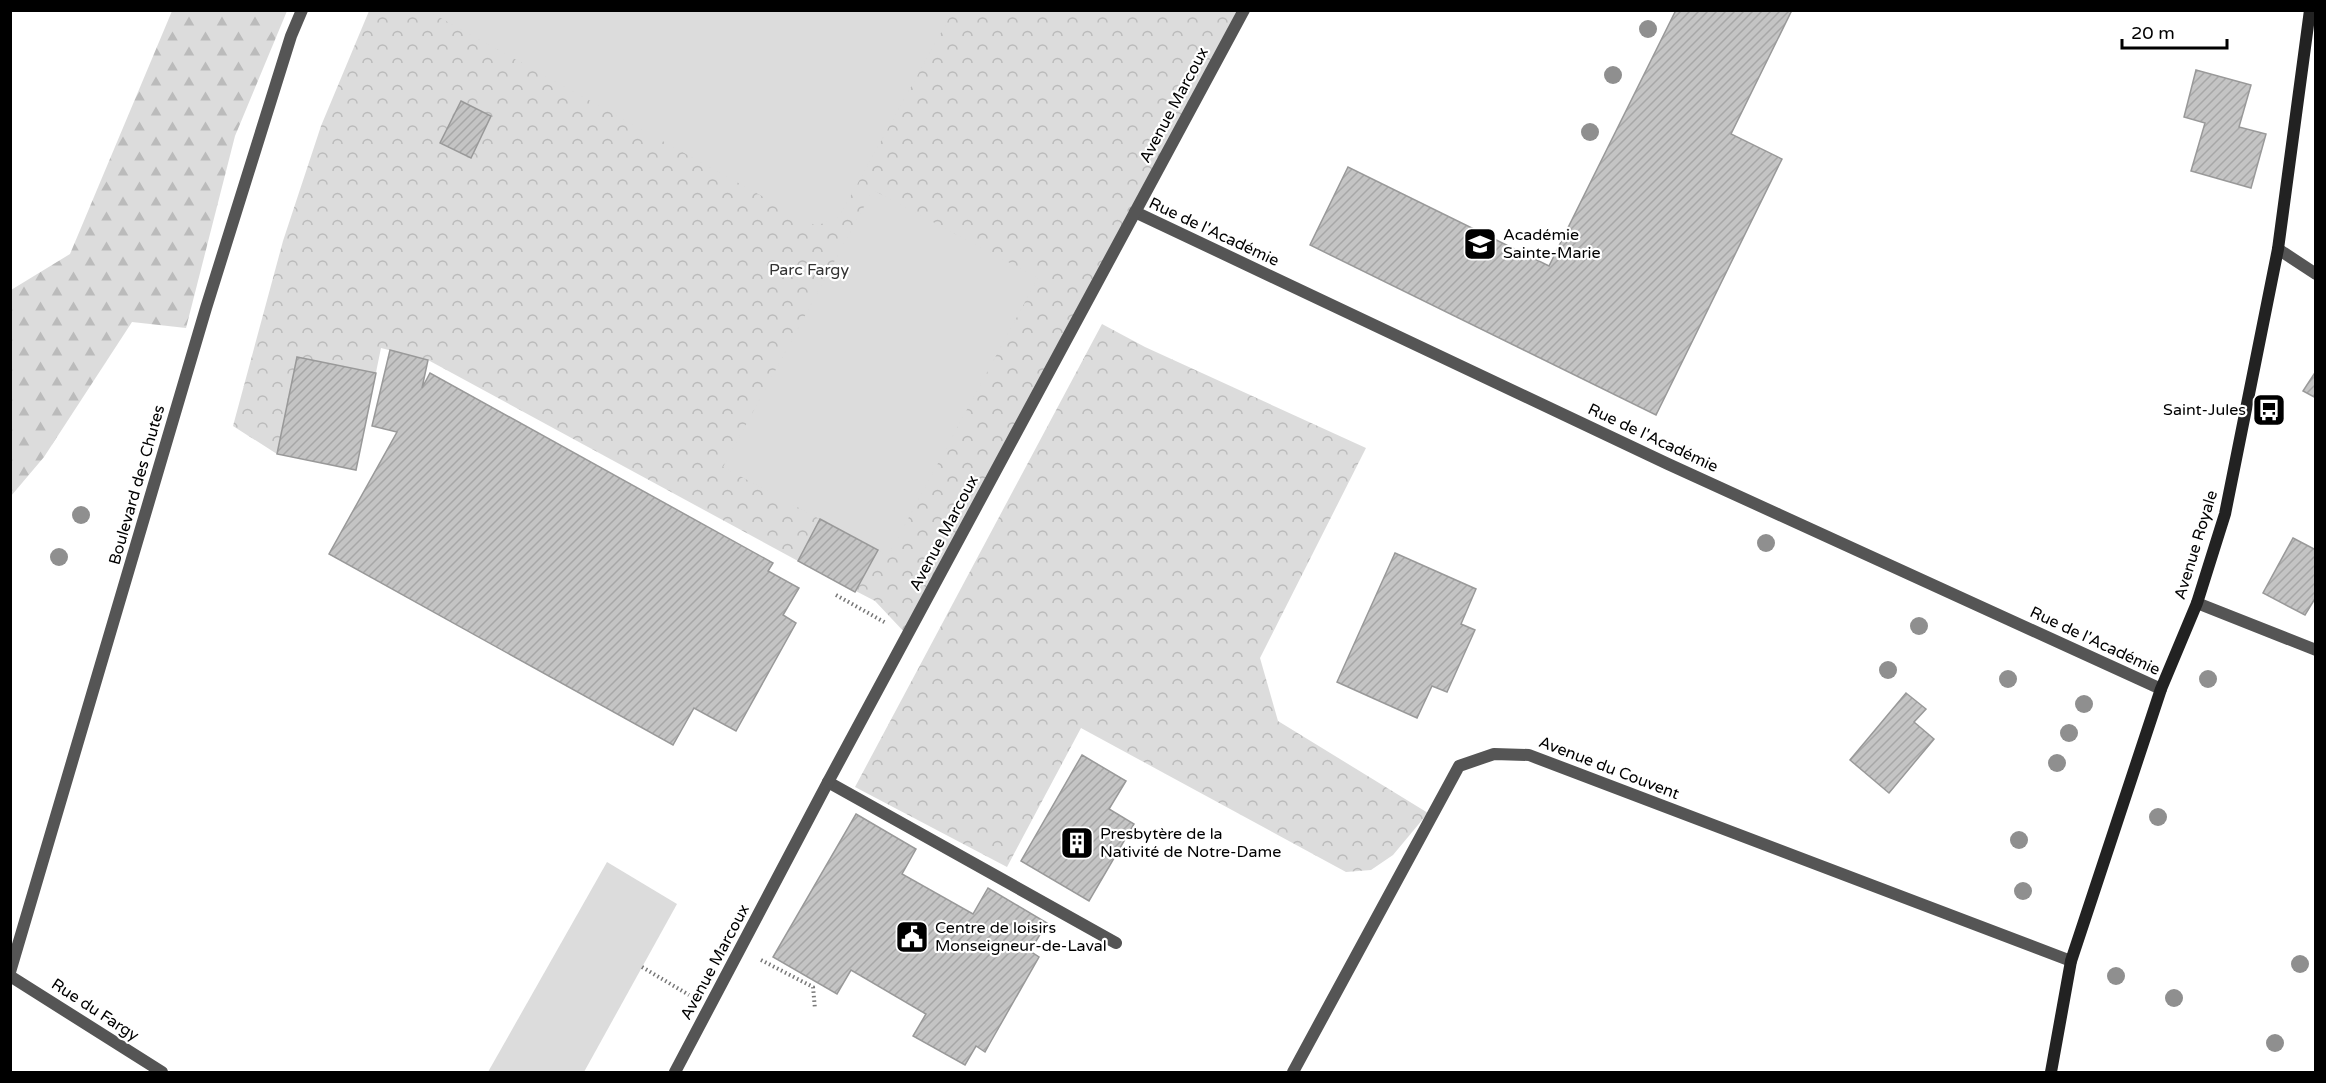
<svg xmlns="http://www.w3.org/2000/svg" width="2326" height="1083" font-family="'Varela Round',sans-serif">
<style>
.forest{fill:url(#forest-firs)}
.park{fill:url(#park-crowns)}
.pitch{fill:#dcdcdc}
.building{fill:url(#building-hatch);stroke:#999;stroke-width:1.5}
.lines{fill:none;stroke-linecap:round;stroke-linejoin:round}
.path{stroke:#777;stroke-width:4;stroke-dasharray:1.5 3;stroke-linecap:butt}
.service{stroke:#555;stroke-width:12}
.minor{stroke:#555;stroke-width:12}
.secondary{stroke:#222;stroke-width:12}
.tree{fill:#8f8f8f}
.labels{text-anchor:middle;dominant-baseline:central;stroke-width:4.5;stroke-linejoin:round;paint-order:stroke}
.street-label{font-size:16px;fill:#000;stroke:#fff}
.poi-label{font-size:16px;fill:#000;stroke:#fff;text-anchor:start}
.park-label{font-size:16px;fill:#333;stroke:#fff}
</style>
<defs>
<pattern id="forest-firs" width="22" height="20" patternUnits="userSpaceOnUse" patternTransform="scale(1.5)"><rect width="22" height="20" fill="#dcdcdc"/><path d="M5 1l3.5 6h-7zM16 11l3.5 6h-7z" fill="#bbb"/></pattern>
<pattern id="park-crowns" width="20" height="18" patternUnits="userSpaceOnUse" patternTransform="scale(1.5)"><rect width="20" height="18" fill="#dcdcdc"/><path d="M2 6a3 3 0 1 1 6 0M12 15a3 3 0 1 1 6 0" fill="none" stroke="#bbb"/></pattern>
<pattern id="building-hatch" width="6" height="6" patternUnits="userSpaceOnUse" patternTransform="scale(1.5)"><rect width="6" height="6" fill="#c4c4c4"/><path d="M-1 1l2-2M0 6l6-6M5 7l2-2" fill="none" stroke="#a7a7a7"/></pattern>
</defs>
<rect width="100%" height="100%" fill="#fff"/>
<path class="forest" d="M172,11H287L235,136L186,328L132,322L44,457L11,496V290L70,254Z"/>
<g class="park">
<path d="M369,11H1244L907,635L875,601L798,561L428,360L381,348L356,470L277,454L233,426L283,241L321,126Z"/>
<path d="M1102,324L1145,347L1366,448L1260,658L1278,721L1428,813L1393,855L1371,870L1346,872L1081,728L1007,867L855,787Z"/>
</g>
<g class="pitch">
<path d="M428,11H953L839,217L816,226Z"/>
<path d="M873,190L1038,278L888,556L723,467Z"/>
<path d="M607,862L677,904L584,1072H488Z"/>
</g>
<g class="building">
<path d="M1676,10H1792L1731,134L1782,159L1656,415L1310,245L1348,167L1549,266Z"/>
<path d="M2196,70L2251,85L2239,127L2266,134L2251,188L2191,171L2205,123L2184,117Z"/>
<path d="M461,101L491,116L471,158L440,143Z"/>
<path d="M390,350L428,360L422,388L430,373L773,563L768,571L799,588L783,615L796,623L736,731L694,708L673,745L329,554L397,432L372,426Z"/>
<path d="M297,357L376,373L356,470L277,454Z"/>
<path d="M2316,371V398L2303,391Z"/>
<path d="M820,519L878,550L855,592L798,561Z"/>
<path d="M2293,538L2316,550V597L2305,615L2263,593Z"/>
<path d="M1395,553L1476,589L1461,624L1475,630L1447,692L1432,686L1417,718L1337,682Z"/>
<path d="M1906,693L1926,709L1914,722L1934,739L1889,793L1850,760Z"/>
<path d="M1082,755L1126,781L1109,809L1134,824L1089,901L1021,861Z"/>
<path d="M856,814L916,849L902,874L973,914L988,888L1047,923L1030,951L1039,957L990,1043L985,1052L976,1046L965,1065L913,1036L926,1014L851,970L837,994L773,957Z"/>
</g>
<g class="lines">
<g class="path">
<path d="M836,595L886,623"/>
<path d="M761,960L813,987L815,1009"/>
<path d="M642,967L689,995"/>
</g>
<path class="service" d="M828,782L1116,943"/>
<g class="minor">
<path d="M1135,212L1668,464L2161,689"/>
<path d="M2278,249L2316,274"/>
<path d="M2197,603L2316,650"/>
<path d="M10,972L206,308L291,36L302,10"/>
<path d="M10,976L162,1072"/>
<path d="M675,1072L828,782L1244,10"/>
<path d="M1293,1072L1459,766L1494,754L1529,755L2071,961"/>
</g>
<path class="secondary" d="M2051,1072L2071,961L2161,689L2197,603L2225,514L2278,249L2310,10"/>
</g>
<g class="tree">
<circle cx="1648" cy="29" r="9"/>
<circle cx="1613" cy="75" r="9"/>
<circle cx="1590" cy="132" r="9"/>
<circle cx="81" cy="515" r="9"/>
<circle cx="1766" cy="543" r="9"/>
<circle cx="59" cy="557" r="9"/>
<circle cx="1919" cy="626" r="9"/>
<circle cx="1888" cy="670" r="9"/>
<circle cx="2008" cy="679" r="9"/>
<circle cx="2208" cy="679" r="9"/>
<circle cx="2084" cy="704" r="9"/>
<circle cx="2069" cy="733" r="9"/>
<circle cx="2057" cy="763" r="9"/>
<circle cx="2158" cy="817" r="9"/>
<circle cx="2019" cy="840" r="9"/>
<circle cx="2023" cy="891" r="9"/>
<circle cx="2300" cy="964" r="9"/>
<circle cx="2116" cy="976" r="9"/>
<circle cx="2174" cy="998" r="9"/>
<circle cx="2275" cy="1043" r="9"/>
</g>
<defs>
<g id="school-square" transform="scale(1.725)"><rect x="-9" y="-9" width="18" height="18" rx="4" fill="#000" stroke="#fff"/><path d="M0-5L7-2L0 1L-7-2ZM-4 1L0 2.5L4 1V4Q0 6-4 4Z" fill="#fff"/></g>
<g id="bus-square" transform="scale(1.725)"><rect x="-9" y="-9" width="18" height="18" rx="4" fill="#000" stroke="#fff"/><path d="M-5-6H5V4H4V6H2V4H-2V6H-4V4H-5ZM-3.5-4V0h7V-4ZM-3.5 1.2v1.5H-2V1.2ZM2 1.2v1.5H3.5V1.2Z" fill="#fff"/></g>
<g id="building-square" transform="scale(1.725)"><rect x="-9" y="-9" width="18" height="18" rx="4" fill="#000" stroke="#fff"/><path d="M-4-6H4V6H1V3H-1V6H-4ZM-2.5-4.3h1.7v1.8h-1.7ZM.8-4.3h1.7v1.8H.8ZM-2.5-1h1.7V.8h-1.7ZM.8-1h1.7V.8H.8Z" fill="#fff"/></g>
<g id="civic-square" transform="scale(1.725)"><rect x="-9" y="-9" width="18" height="18" rx="4" fill="#000" stroke="#fff"/><path d="M-.6-6.5H3V-4.5H.6V-3L4-1V1h2V6H-6V1h2V-1L-.6-3ZM-1.2 2.5V6h2.4V2.5Z" fill="#fff"/></g>
</defs>
<g fill-rule="evenodd">
<use href="#school-square" x="1480" y="244"/>
<use href="#bus-square" x="2269" y="410"/>
<use href="#building-square" x="1077" y="843"/>
<use href="#civic-square" x="912" y="937"/>
</g>
<g class="labels">
<g class="street-label">
<text transform="translate(1174 105) rotate(-62)">Avenue Marcoux</text>
<text transform="translate(1214 232) rotate(25)">Rue de l'Académie</text>
<text transform="translate(1653 438) rotate(25)">Rue de l'Académie</text>
<text transform="translate(137 485) rotate(-74)">Boulevard des Chutes</text>
<text transform="translate(944 533) rotate(-62)">Avenue Marcoux</text>
<text transform="translate(2196 545) rotate(-73)">Avenue Royale</text>
<text transform="translate(2095 641) rotate(25)">Rue de l'Académie</text>
<text transform="translate(1609 768) rotate(21)">Avenue du Couvent</text>
<text transform="translate(715 962) rotate(-62)">Avenue Marcoux</text>
<text transform="translate(95 1010) rotate(33)">Rue du Fargy</text>
</g>
<g class="poi-label">
<text x="1503" y="235">Académie<tspan x="1503" dy="18">Sainte-Marie</tspan></text>
<text x="2246" y="410" text-anchor="end">Saint-Jules</text>
<text x="1100" y="834">Presbytère de la<tspan x="1100" dy="18">Nativité de Notre-Dame</tspan></text>
<text x="935" y="928">Centre de loisirs<tspan x="935" dy="18">Monseigneur-de-Laval</tspan></text>
</g>
<g class="park-label">
<text x="809" y="270">Parc Fargy</text>
</g>
</g>
<rect width="2326" height="1083" fill="none" stroke="#000000" stroke-width="24"/>
<path d="M2122 39v9h105v-9" fill="none" stroke="#000000" stroke-width="3"/>
<text x="2131" y="39" font-size="18" fill="#000000" stroke="#ffffff" stroke-width="4.5" paint-order="stroke">20 m</text>
</svg>
